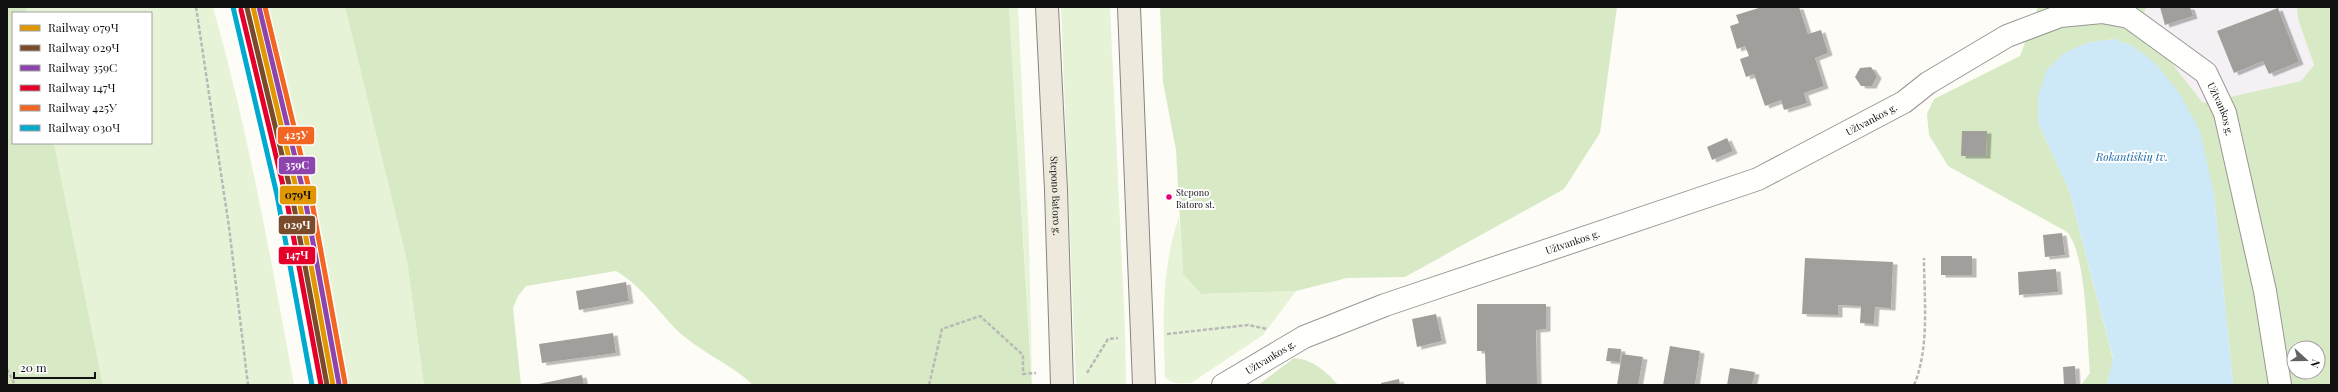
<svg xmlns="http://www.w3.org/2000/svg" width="2338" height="392" font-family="'Playfair Display',serif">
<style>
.industrial{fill:#f5f0f3}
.green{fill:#e7f3d7}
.forest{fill:#d8eac5;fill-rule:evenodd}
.water{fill:#cde8f7}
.building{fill:#a19f9c;filter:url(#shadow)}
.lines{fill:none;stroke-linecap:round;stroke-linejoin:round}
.street-casing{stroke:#979795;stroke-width:24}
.primary-casing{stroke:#858482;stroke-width:24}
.path{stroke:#b9b9b8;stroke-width:2.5;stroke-dasharray:4 2;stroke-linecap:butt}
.street{stroke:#fffffe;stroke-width:22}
.primary{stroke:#ede9dc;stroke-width:22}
.rail-1-casing{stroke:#fff;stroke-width:8}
.rail-2-casing{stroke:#fff;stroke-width:8}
.rail-3-casing{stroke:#fff;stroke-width:8}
.rail-4-casing{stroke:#fff;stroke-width:8}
.rail-5-casing{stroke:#fff;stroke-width:8}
.rail-6-casing{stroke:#fff;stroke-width:8}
.rail-1{stroke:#e09702;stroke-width:5}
.rail-2{stroke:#7a4b2a;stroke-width:5}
.rail-3{stroke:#8e44ad;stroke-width:5}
.rail-4{stroke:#e4002b;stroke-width:5}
.rail-5{stroke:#f26522;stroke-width:5}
.rail-6{stroke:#00a9ce;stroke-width:5}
.bus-dot{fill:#e5007d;stroke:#fff;stroke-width:1.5}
.labels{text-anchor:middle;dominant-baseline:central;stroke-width:4;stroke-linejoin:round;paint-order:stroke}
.bus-label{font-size:9px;fill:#111;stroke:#fff;text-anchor:start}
.street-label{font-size:10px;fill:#111;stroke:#fff}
.water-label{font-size:11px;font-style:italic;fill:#1768a6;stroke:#fff}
.line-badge{stroke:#fff;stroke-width:1.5}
.badge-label{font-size:11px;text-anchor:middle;font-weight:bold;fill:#fff}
.pale-badge-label{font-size:11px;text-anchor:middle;font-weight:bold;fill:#111}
</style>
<defs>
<filter id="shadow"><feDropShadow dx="4.5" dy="2.5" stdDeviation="0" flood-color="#0004"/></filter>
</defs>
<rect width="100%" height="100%" fill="#fdfcf7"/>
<path class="industrial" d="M2147,7H2297L2298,19L2314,65L2301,81L2203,103L2168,58L2131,33Z"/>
<g class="green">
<path d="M26,7H213C248,131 271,258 294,385H103L54,143H151V13H27Z"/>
<path d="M264,7H345L407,261L424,385H344L312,217L277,53Z"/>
<path d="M1009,7H1018L1029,242L1032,377Z"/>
<path d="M1061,7H1110L1125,330L1126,385H1076Z"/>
<path d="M1179,217L1183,274L1201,294L1296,291L1263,335L1191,383C1181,383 1172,385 1165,377C1163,322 1161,269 1179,217Z"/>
</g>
<g class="forest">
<path d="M7,7H26L27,13H13V143H54L103,385H7Z"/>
<path d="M345,7H1009L1032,385H753C731,364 702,353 680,333C659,313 642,286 616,271L526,286L518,296L513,308L521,385H424L407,261Z"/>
<path d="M1160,7H1617L1600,133L1564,189L1405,277L1347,278L1296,291L1201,294L1183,274L1176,150L1163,82Z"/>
<path d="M2038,7H2147L2131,33L2168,58L2203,103L2301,81L2314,65L2298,19L2297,7H2331V385H2233L2214,194L2133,46L2114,39L2086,43L2038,123L2069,190L2113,359L2107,385H2081L2090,373C2087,341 2087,255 2067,232L1948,166L1929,135L1927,114L1934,99L2020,56ZM2294,348H2318V372H2294Z"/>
<path d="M1294,358C1312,359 1327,372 1338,385H1258Z"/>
</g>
<path class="water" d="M2114,39L2133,46L2156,64L2179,93L2200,131L2214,194L2233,385H2107L2113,358L2069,190L2038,123V95L2047,70L2063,54L2086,43Z"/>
<g class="building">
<path d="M1762,7H1799L1808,34L1821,30L1828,53L1815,58L1824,86L1804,93L1807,103L1784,110L1781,100L1765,106L1754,74L1746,77L1740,59L1749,56L1745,46L1737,49L1730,26L1739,23L1736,15Z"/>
<path d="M2160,7H2190L2193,16L2165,25Z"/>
<path d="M2278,8L2299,62L2269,74L2263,61L2234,73L2217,31Z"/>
<path d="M1871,67L1877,76L1872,86H1861L1855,77L1860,68Z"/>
<path d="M1962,131H1987L1986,156H1961Z"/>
<path d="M1727,138L1733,151L1712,160L1707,147Z"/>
<path d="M2062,233L2065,255L2045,257L2043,235Z"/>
<rect x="1941" y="256" width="31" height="19"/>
<path d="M1805,258L1893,262L1891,308L1875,307L1874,324L1860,323L1861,306L1838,305V315L1802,314Z"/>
<path d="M2056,269L2058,292L2019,295L2018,272Z"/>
<path d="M626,282L629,301L579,310L576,291Z"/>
<path d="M1477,304H1546V329L1536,330L1537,385H1486L1485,351H1477Z"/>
<path d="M1436,314L1442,341L1417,347L1412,319Z"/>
<path d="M613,333L616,353L542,363L539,344Z"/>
<path d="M1670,346L1700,351L1695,385H1663Z"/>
<path d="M1608,348L1621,349L1620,362L1606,361Z"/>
<path d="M1622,354L1643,357L1638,385H1617Z"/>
<path d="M2075,366L2076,385H2064L2063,367Z"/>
<path d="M1730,368L1755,372L1752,385H1727Z"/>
<path d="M582,375L584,385H539V384Z"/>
<path d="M1399,379L1400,385H1381V383Z"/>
</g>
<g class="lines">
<g class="street-casing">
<g id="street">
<path id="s1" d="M1223,385L1304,337L1385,305L1758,179L1904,102L1928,83L2007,36L2060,16L2102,12L2129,17L2206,73L2225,113L2265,291L2280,385"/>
</g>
</g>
<g class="primary-casing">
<g id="primary">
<path id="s2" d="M1047,7L1056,190L1062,385"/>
<path d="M1129,7L1144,385"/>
</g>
</g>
<g class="path">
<path d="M196,7L229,227L248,385"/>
<path d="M1167,334L1248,325L1267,329"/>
<path d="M7,369L15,385"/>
<path d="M1087,373L1108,339L1118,338"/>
<path d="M929,385L942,329L980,316L1023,355V374L1036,373"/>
<path d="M1914,385C1930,348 1924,297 1924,258"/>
</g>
<use href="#street" class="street"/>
<use href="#primary" class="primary"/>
<g class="rail-1-casing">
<path id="rail-1" d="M253,7L299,200L333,385"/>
</g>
<g class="rail-2-casing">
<path id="rail-2" d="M247,8L293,201L327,385"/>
</g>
<g class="rail-3-casing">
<path id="rail-3" d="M259,7L305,199L339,384"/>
</g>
<g class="rail-4-casing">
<path id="rail-4" d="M241,10L287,202L321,385"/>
</g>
<g class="rail-5-casing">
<path id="rail-5" d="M265,7L311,197L345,383"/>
</g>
<g class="rail-6-casing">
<path id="rail-6" d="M233,7L277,195L312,385"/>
</g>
<use href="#rail-1" class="rail-1"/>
<use href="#rail-2" class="rail-2"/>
<use href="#rail-3" class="rail-3"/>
<use href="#rail-4" class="rail-4"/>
<use href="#rail-5" class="rail-5"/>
<use href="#rail-6" class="rail-6"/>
</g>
<circle class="bus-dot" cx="1169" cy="197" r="3.5"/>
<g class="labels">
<g class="bus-label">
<text x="1176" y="192">Stepono<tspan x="1176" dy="12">Batoro st.</tspan></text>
</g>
<g class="street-label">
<text stroke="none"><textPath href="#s1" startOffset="1123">Užtvankos g.</textPath></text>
<text stroke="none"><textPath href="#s1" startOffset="703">Užtvankos g.</textPath></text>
<text stroke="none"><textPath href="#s2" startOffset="189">Stepono Batoro g.</textPath></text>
<text stroke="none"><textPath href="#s1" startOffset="379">Užtvankos g.</textPath></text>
<text stroke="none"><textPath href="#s1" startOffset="55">Užtvankos g.</textPath></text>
</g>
<g class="water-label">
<text x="2132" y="156">Rokantiškių tv.</text>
</g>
</g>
<g class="line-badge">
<rect x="277" y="126" width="38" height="19" rx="4" fill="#f26522"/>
<rect x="278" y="156" width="38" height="19" rx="4" fill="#8e44ad"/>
<rect x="279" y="185" width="38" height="20" rx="4" fill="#e09702"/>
<rect x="278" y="215" width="38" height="20" rx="4" fill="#7a4b2a"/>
<rect x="278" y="246" width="38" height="19" rx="4" fill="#e4002b"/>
</g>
<g class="badge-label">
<text x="296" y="139">425У</text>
<text x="297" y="169">359С</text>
<text x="297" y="229">029Ч</text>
<text x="297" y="259">147Ч</text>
</g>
<g class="pale-badge-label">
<text x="298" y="199">079Ч</text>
</g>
<rect width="2338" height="392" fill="none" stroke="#111111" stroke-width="16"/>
<rect x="12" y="12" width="140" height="132" fill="#ffffff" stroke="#a0a0a0"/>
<rect x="20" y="25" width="20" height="6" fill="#e09702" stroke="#a0a0a0"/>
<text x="48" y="32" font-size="12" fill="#111111">Railway 079Ч</text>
<rect x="20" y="45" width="20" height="6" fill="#7a4b2a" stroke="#a0a0a0"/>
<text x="48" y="52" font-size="12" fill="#111111">Railway 029Ч</text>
<rect x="20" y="65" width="20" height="6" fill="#8e44ad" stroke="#a0a0a0"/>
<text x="48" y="72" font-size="12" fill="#111111">Railway 359С</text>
<rect x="20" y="85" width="20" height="6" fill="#e4002b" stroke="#a0a0a0"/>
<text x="48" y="92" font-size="12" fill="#111111">Railway 147Ч</text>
<rect x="20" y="105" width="20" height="6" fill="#f26522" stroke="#a0a0a0"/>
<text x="48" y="112" font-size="12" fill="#111111">Railway 425У</text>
<rect x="20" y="125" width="20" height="6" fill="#00a9ce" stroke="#a0a0a0"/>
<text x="48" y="132" font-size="12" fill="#111111">Railway 030Ч</text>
<g transform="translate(2306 360) rotate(111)"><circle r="19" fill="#ffffff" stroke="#a0a0a0"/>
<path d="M0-3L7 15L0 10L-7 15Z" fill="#646362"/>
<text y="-6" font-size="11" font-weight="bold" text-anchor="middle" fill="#111111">N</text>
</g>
<path d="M14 372v6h81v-6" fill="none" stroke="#111111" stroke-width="2"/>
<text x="20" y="372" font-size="12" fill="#111111" stroke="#ffffff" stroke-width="3" paint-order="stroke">20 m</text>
</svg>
